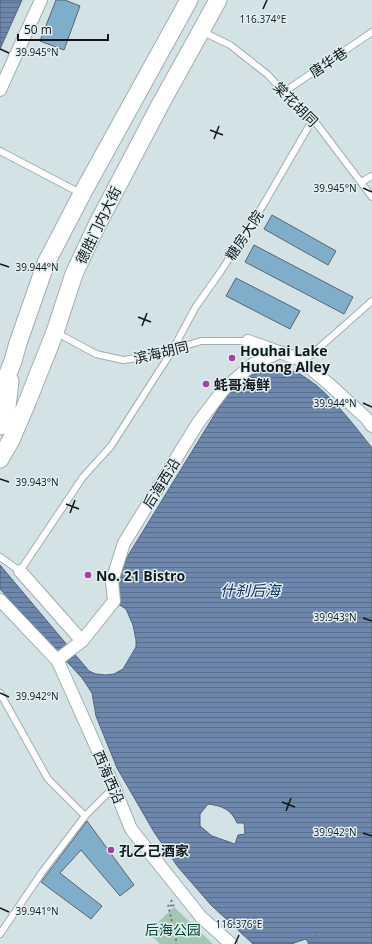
<svg xmlns="http://www.w3.org/2000/svg" width="372" height="944" font-family="'Open Sans','Noto Sans SC',sans-serif">
<style>
.park{fill:#a3c7b4}
.water{fill:url(#water-rules);stroke:#526580;fill-rule:evenodd}
.building{fill:#7faeca;stroke:#5b656c}
.lines{fill:none;stroke-linecap:round;stroke-linejoin:round}
.lane-casing{stroke:#a0aeb1;stroke-width:8}
.street-casing{stroke:#a0aeb1;stroke-width:14}
.secondary-casing{stroke:#a0aeb1;stroke-width:19}
.path{stroke:#6e787a;stroke-width:2;stroke-dasharray:2 3;stroke-linecap:butt}
.lane{stroke:#fff;stroke-width:6}
.street{stroke:#fff;stroke-width:12}
.secondary{stroke:#fff;stroke-width:17}
.ticks{fill:none;stroke:#111617;stroke-width:1.5}
.poi-dot{fill:#aa3e9e;stroke:#e0eff2;stroke-width:1.5}
.labels{text-anchor:middle;dominant-baseline:central;stroke-width:3;stroke-linejoin:round;paint-order:stroke}
.street-label{font-size:14px;fill:#111617;stroke:#e0eff2}
.poi-label{font-size:14px;font-weight:bold;fill:#111617;stroke:#e0eff2;text-anchor:start}
.park-label{font-size:14px;fill:#03472f;stroke:#e0eff2}
.water-label{font-size:15px;font-style:italic;fill:#0b2a5b;stroke:#e0eff2}
.ticks-label{font-size:10px;text-anchor:middle;fill:#111617;stroke:#e0eff2;stroke-width:3;stroke-linejoin:round;paint-order:stroke}
</style>
<defs>
<pattern id="water-rules" width="6" height="5" patternUnits="userSpaceOnUse"><rect width="6" height="5" fill="#6e87ad"/><path d="M0 2.5h6" fill="none" stroke="#596d8c"/></pattern>
</defs>
<rect width="100%" height="100%" fill="#d3e2e5"/>
<path class="park" d="M174,907L213,944H160L148,932Z"/>
<g class="water">
<path d="M0,0H22L0,49Z"/>
<path d="M273,369C282,369 290,370 298,373C304,376 310,381 316,385C337,403 355,426 372,448V944H309L306,939L291,944H253L211,905L178,867L154,832L117,768L96,716L92,693L82,678L0,589V565L89,671L96,674L106,675L114,674L123,669L136,647V640L133,625L126,609L118,604L116,582L129,554L226,396C240,381 252,372 273,369ZM208,804C222,806 231,809 237,823H244L245,834L238,835L235,844L212,836L200,826V814Z"/>
</g>
<g class="building">
<path d="M56,0H65L80,6L64,50L40,41Z"/>
<path d="M272,215L336,251L328,265L264,229Z"/>
<path d="M254,245L353,297L344,314L245,262Z"/>
<path d="M236,278L300,311L290,329L226,296Z"/>
<path d="M87,821L134,885L120,896L81,850L60,873L102,906L91,919L41,882Z"/>
</g>
<g class="lines">
<g class="lane-casing">
<g id="lane">
<path d="M203,32L230,45L267,74L303,112L313,119L372,197"/>
<path d="M284,92L372,32"/>
<path d="M0,151L82,194"/>
<path d="M361,182L372,176"/>
<path d="M57,333L96,354L123,360L152,356L201,341H248"/>
<path d="M303,362L372,301"/>
<path d="M0,557L20,571L83,477L111,446L172,351L195,308L221,271L262,207L313,119"/>
<path d="M0,693L48,779L85,816"/>
<path d="M0,934L43,871L85,816L114,787"/>
</g>
</g>
<g class="street-casing">
<g id="street">
<path d="M0,90L41,0"/>
<path d="M248,341L299,359L330,385L366,418L372,426"/>
<path d="M20,571L82,641"/>
<path d="M0,600L57,660L61,668L114,787L131,829L201,917L231,944"/>
<path d="M57,660L82,641L114,601L112,581L124,543L198,423L224,389L253,364L280,352"/>
</g>
</g>
<g class="secondary-casing">
<g id="secondary">
<path d="M0,394L13,361L18,343L46,263L82,194L189,0"/>
<path d="M0,426L7,407L10,381"/>
<path d="M0,459L11,440L26,405L55,332L74,274L97,225L160,105L201,31L218,0"/>
</g>
</g>
<g class="path">
<path d="M171,900L174,907L168,904L176,940V944"/>
<path d="M308,944L317,933"/>
</g>
<use href="#lane" class="lane"/>
<use href="#street" class="street"/>
<use href="#secondary" class="secondary"/>
</g>
<path class="ticks" d="M263,9L267,0M0,49L9,53M210,130L223,135M214,139L219,126M363,188L372,192M0,264L9,267M138,317L151,322M142,326L147,313M363,403L372,407M0,479L9,482M66,504L79,509M70,513L75,500M363,618L372,621M0,693L9,697M282,802L295,807M286,811L291,798M363,833L372,836M0,908L9,912M235,944L239,935"/>
<g class="poi-dot">
<circle cx="232" cy="358" r="4"/>
<circle cx="206" cy="384" r="4"/>
<circle cx="88" cy="575" r="4"/>
<circle cx="111" cy="850" r="4"/>
</g>
<g class="labels">
<g class="street-label">
<text transform="translate(328 62) rotate(-34)">唐华巷</text>
<text transform="translate(296 104) rotate(45)">棠花胡同</text>
<text transform="translate(98 225) rotate(-64)">德胜门内大街</text>
<text transform="translate(244 235) rotate(-57)">糖房大院</text>
<text transform="translate(161 352) rotate(-13)">滨海胡同</text>
<text transform="translate(161 483) rotate(-58)">后海西沿</text>
<text transform="translate(109 777) rotate(67)">西海西沿</text>
</g>
<g class="poi-label">
<text x="240" y="350">Houhai Lake<tspan x="240" dy="16">Hutong Alley</tspan></text>
<text x="214" y="384">蚝哥海鲜</text>
<text x="96" y="575">No. 21 Bistro</text>
<text x="119" y="850">孔乙己酒家</text>
</g>
<g class="park-label">
<text x="173" y="929">后海公园</text>
</g>
<g class="water-label">
<text x="250" y="590">什刹后海</text>
</g>
</g>
<g class="ticks-label">
<text x="263" y="23">116.374°E</text>
<text x="37" y="56">39.945°N</text>
<text x="335" y="192">39.945°N</text>
<text x="37" y="271">39.944°N</text>
<text x="335" y="407">39.944°N</text>
<text x="37" y="486">39.943°N</text>
<text x="335" y="621">39.943°N</text>
<text x="37" y="700">39.942°N</text>
<text x="335" y="836">39.942°N</text>
<text x="37" y="915">39.941°N</text>
<text x="239" y="928">116.376°E</text>
</g>
<path d="M18 34v6h90v-6" fill="none" stroke="#111617" stroke-width="2"/>
<text x="24" y="34" font-size="12" fill="#111617" stroke="#e0eff2" stroke-width="3" paint-order="stroke">50 m</text>
</svg>
